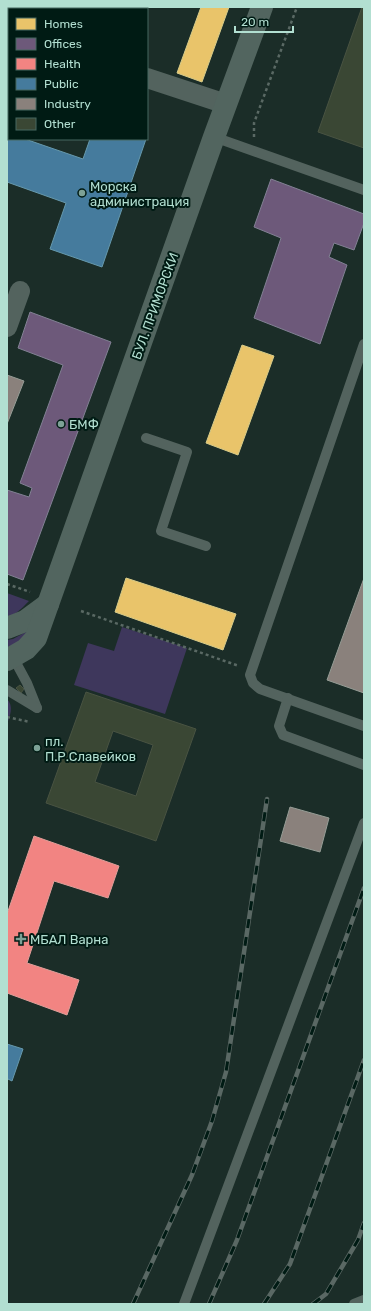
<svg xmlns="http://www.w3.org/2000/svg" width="371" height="1311" font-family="Rubik,sans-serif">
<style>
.green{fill:#3e375c}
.homes{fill:#e9c46a;stroke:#d8cc89}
.offices{fill:#6d597a;stroke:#828194}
.health{fill:#f28482;stroke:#df9f9a}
.public{fill:#457b9d;stroke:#6699ad}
.industry{fill:#8a817c;stroke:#969d96}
.building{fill:#3a4734;stroke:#495342;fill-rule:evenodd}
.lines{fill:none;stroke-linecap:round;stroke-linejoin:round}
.path{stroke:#5a6964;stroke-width:2.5;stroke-dasharray:3 3;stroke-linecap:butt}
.service{stroke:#53635e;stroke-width:10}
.minor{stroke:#53635e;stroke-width:20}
.secondary{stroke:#52655f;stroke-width:22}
.rail-casing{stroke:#5a6864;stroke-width:4.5}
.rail{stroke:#001b14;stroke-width:3;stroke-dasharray:9;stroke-linecap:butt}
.poi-dot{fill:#7da196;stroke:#001b14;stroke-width:1.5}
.labels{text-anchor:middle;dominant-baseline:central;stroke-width:4;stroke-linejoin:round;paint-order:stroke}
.poi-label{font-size:13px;fill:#b2dfd1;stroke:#001b14;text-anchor:start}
.street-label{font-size:13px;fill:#b2dfd1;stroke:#001b14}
</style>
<rect width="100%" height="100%" fill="#1b2d28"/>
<g class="green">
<path d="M7,593L29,601C23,607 16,615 7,617Z"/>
<path d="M122,627L187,648L165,714L74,685L88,643L114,651Z"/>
<path d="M33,628L19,643L7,649V640L13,639Z"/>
<path d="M7,699C14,706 10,716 7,724Z"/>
</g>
<g class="homes">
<path d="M105,7H141L140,9H105Z"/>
<path d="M201,7H229L202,82L177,73Z"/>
<path d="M242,345L274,356L238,455L206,443Z"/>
<path d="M126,578L236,614L223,650L115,612Z"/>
</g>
<g class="offices">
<path d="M271,179L364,214V223L354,250L334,243L329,257L347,265L320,344L254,318L281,238L254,227Z"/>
<path d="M30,312L111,342L23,580L7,574V490L29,497L32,488L20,483L63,365L18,348Z"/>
</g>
<path class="health" d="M34,836L119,866L108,898L54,881L27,963L79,980L67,1015L7,993V914Z"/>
<g class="public">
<path d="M7,133H9V139H25L83,159L90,139H146L102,267L50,249L66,203L7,182Z"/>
<path d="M7,1044L23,1049L12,1081L8,1079L7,1082Z"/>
</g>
<g class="industry">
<path d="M7,375L24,381L7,424Z"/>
<path d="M364,578V693L327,680Z"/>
<path d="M290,807L329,818L320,852L280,841Z"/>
</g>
<g class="building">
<path d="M362,7H364V148L318,132Z"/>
<path d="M20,685L24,689L21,693L16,688Z"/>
<path d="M86,692L196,729L156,841L46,803ZM113,731L153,745L136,796L95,782Z"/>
</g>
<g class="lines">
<g class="path">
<path d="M254,137V123L297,7"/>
<path d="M7,584L30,592"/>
<path d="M81,611L239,666"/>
<path d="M7,717L30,722"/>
</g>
<g class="service">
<path d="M214,137L364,190"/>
<path d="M364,344L250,675L253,683L260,689L364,726"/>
<path d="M146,438L187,452L161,531L206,546"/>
<path d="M13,657L27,683L37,708"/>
<path d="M7,690L37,708"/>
<path d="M288,698L279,726L283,735L364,765"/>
<path d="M184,1304L364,823"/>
<path d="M354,1304L364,1300"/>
</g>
<g class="minor">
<path d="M39,7L41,9"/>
<path d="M7,9L9,7"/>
<path d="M147,78L226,104"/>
<path d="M7,327L20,291"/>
</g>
<g class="secondary">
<path d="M7,628L25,621L48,604"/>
<path d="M7,660L26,649L36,638L214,137L262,7"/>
</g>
<g class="rail-casing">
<g id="rail">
<path d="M133,1304L192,1175L212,1121L226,1072L267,799"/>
<path d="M209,1304L237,1240L364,888"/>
<path d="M264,1304L290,1264L364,1060"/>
<path d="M313,1304L326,1294L358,1240L364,1223"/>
</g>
</g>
<use href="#rail" class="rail"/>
</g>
<g class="poi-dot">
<circle cx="82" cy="193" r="4"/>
<circle cx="61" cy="424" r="4"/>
<circle cx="37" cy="748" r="4"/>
<path d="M19 933h4v4h4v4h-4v4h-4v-4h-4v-4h4z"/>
</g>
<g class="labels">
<g class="poi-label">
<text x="90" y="186">Морска<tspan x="90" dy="15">администрация</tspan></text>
<text x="69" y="424">БМФ</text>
<text x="45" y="741">пл.<tspan x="45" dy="15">П.Р.Славeйков</tspan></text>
<text x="30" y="939">МБАЛ Варна</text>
</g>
<g class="street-label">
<text transform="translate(155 306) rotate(-70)">БУЛ. ПРИМОРСКИ</text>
</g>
</g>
<rect width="371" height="1311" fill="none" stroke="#b2dfd1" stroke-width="16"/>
<rect x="8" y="8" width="140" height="132" fill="#001b14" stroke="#476960"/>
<rect x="16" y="18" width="20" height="12" fill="#e9c46a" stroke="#476960"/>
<text x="44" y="28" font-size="12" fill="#b2dfd1">Homes</text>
<rect x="16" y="38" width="20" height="12" fill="#6d597a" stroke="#476960"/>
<text x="44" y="48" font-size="12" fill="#b2dfd1">Offices</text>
<rect x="16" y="58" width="20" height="12" fill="#f28482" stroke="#476960"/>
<text x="44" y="68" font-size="12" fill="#b2dfd1">Health</text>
<rect x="16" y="78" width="20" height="12" fill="#457b9d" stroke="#476960"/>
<text x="44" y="88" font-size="12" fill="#b2dfd1">Public</text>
<rect x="16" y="98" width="20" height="12" fill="#8a817c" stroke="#476960"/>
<text x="44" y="108" font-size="12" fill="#b2dfd1">Industry</text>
<rect x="16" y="118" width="20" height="12" fill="#3a4734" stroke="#476960"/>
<text x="44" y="128" font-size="12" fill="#b2dfd1">Other</text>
<path d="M235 26v6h58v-6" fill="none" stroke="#b2dfd1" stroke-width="2"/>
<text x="241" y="26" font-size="12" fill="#b2dfd1" stroke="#001b14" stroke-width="3" paint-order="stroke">20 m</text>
</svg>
